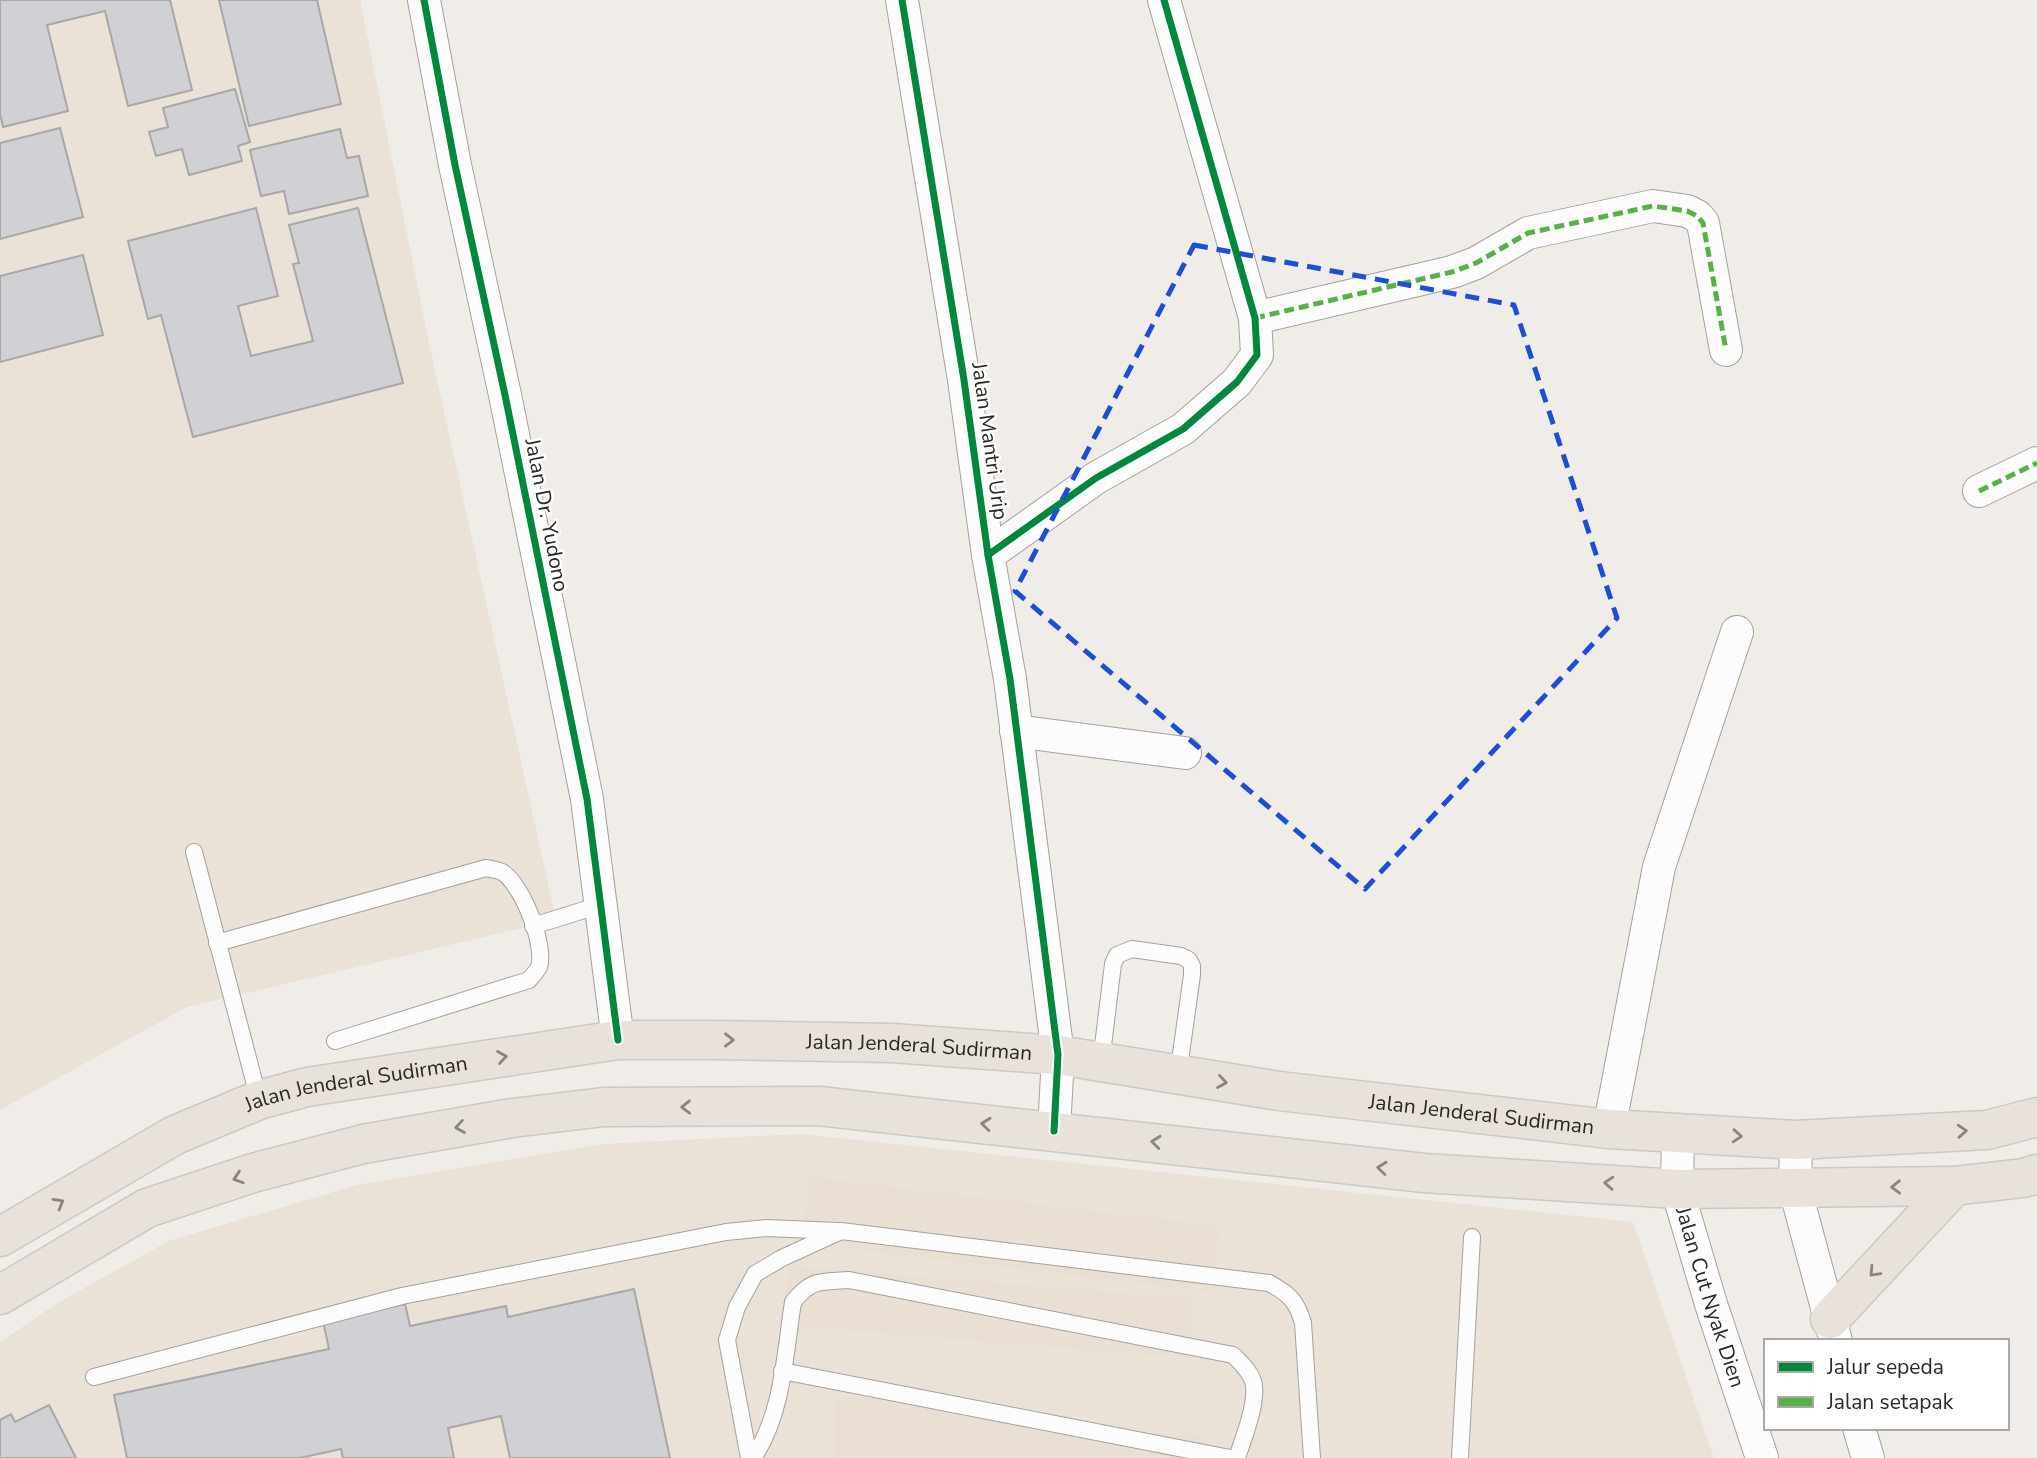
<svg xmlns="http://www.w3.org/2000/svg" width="2037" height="1458" font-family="'Nunito Sans',sans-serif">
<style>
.built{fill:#eae1d7}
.green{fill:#eadfd3}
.building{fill:#d1d0d5;stroke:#a9a7a7;stroke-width:2}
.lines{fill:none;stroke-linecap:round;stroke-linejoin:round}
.lane-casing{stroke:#a4a19e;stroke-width:18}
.street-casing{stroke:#a4a19e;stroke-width:34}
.highway-casing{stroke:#cbc9c7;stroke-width:41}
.lane{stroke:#fdfcfc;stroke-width:16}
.street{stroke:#fdfcfc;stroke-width:32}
.highway{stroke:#e8e2da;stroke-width:38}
.quiet{stroke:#56b245;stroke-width:5;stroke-dasharray:10 5;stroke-linecap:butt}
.cycleway-casing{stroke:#fff;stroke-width:11}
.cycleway{stroke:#00873e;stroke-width:7}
.oneway{stroke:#89857f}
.marked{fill:none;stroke:#1d4ed8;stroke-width:5;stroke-dasharray:14 9;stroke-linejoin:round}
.labels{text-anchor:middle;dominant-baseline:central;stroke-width:5;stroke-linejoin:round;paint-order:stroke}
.street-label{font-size:21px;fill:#2a2824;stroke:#fff}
</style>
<rect width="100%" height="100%" fill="#f0ece8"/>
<g class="built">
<path d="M0,0H360L430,348L556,920L187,1007L0,1110Z"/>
<path d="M801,1134L1633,1222L1714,1458H0V1342L61,1301L169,1241L357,1185L603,1144Z"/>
</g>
<g class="green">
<path d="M809,1177L1220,1226L1213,1292L802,1243Z"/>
<path d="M788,1266L1194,1299L1189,1358L784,1325Z"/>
<path d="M835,1395L1204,1436L1205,1458H835Z"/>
</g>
<g class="building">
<path d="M0,0H170L192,90L128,106L105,11L47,25L68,111L3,127L0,114Z"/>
<path d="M219,0H317L341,104L249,126Z"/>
<path d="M235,89L250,142L238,146L242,161L189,175L182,149L156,156L149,132L168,127L163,108Z"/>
<path d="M60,128L83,217L0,239V143Z"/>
<path d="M340,129L347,158L359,156L368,196L289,214L284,191L261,196L250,150Z"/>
<path d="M256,208L278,296L238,306L251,356L313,341L293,264L299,263L289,225L358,208L403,383L193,437L161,315L148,319L128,241Z"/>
<path d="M83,255L103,335L0,362V276Z"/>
<path d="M634,1289L670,1458H510L501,1416L448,1428L454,1458H343L341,1449L300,1458H127L114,1395L329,1349L323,1321L405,1304L410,1326L506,1306L508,1317Z"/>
<path d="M49,1405L76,1458H0V1420L11,1414L15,1422Z"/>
</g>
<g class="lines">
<g class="lane-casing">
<g id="lane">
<path d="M194,852L259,1100"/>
<path d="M533,926L600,905"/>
<path d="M217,943L486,868C490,869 498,870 502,872C522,884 546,945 539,967C537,971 532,976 529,980L335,1041"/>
<path d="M1101,1062L1113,964L1117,955L1132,949L1181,956L1189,960L1192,966V975L1178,1075"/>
<path d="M782,1371L1230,1458"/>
<path d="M94,1377L402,1296L726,1232L766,1228L838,1231"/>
<path d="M749,1458L727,1340L737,1307L755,1274L782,1258L841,1231L1269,1283C1288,1293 1297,1301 1303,1323L1312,1458"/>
<path d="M753,1458C783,1414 785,1353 793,1302C812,1278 821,1282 849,1280L1233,1355C1241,1363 1249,1370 1253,1381C1259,1400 1243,1439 1237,1458"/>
<path d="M1460,1458L1472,1237"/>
</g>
</g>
<g class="street-casing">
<g id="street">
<path d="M424,0L455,165L505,395L587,799L618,1040"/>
<path d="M902,0L964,380L988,555L1010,679L1058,1055L1054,1131"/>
<path d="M1255,318L1452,272L1476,263L1528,233L1653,206L1687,211L1697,216L1703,223L1726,350"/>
<path d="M1979,491L2037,463"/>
<path d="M988,555L1096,478L1183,429L1237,382L1257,355L1255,318L1164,0"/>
<path d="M1016,731L1185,753"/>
<path d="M1609,1129L1659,867L1737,632"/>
<path id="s1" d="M1678,1132L1677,1189L1711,1304L1762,1458"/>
<path d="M1796,1140L1795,1189L1836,1341"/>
<path d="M1859,1428L1868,1458"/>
</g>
</g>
<g class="highway-casing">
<g id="highway">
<path id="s2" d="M0,1237L175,1135L259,1100L307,1087L618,1040H712L892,1043L1058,1055L1279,1091L1609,1129L1796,1140L1987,1130L2037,1117"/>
<path d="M0,1295L147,1208L253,1173L363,1144L512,1118L604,1107L819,1106L1424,1173L1677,1189L1954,1186L2023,1178L2037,1174"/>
<path d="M1830,1319L1954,1186"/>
</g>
</g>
<use href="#lane" class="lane"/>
<use href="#street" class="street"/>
<use href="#highway" class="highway"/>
<g class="quiet">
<path d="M1255,318L1452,272L1476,263L1528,233L1653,206L1687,211L1697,216L1703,223L1726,350"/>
<path d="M1979,491L2037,463"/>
</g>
<g class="cycleway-casing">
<g id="cycleway">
<path d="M424,0L455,165L505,395L587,799L618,1040"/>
<path d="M902,0L964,380L988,555L1010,679L1058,1055L1054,1131"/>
<path d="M988,555L1096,478L1183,429L1237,382L1257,355L1255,318L1164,0"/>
</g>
</g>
<use href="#cycleway" class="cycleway"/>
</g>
<defs><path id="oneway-chevron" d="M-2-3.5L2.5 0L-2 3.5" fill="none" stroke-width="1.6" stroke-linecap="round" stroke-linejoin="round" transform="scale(1.75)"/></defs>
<g class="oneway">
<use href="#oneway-chevron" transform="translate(729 1040) rotate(1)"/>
<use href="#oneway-chevron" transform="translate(502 1057) rotate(-9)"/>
<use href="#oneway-chevron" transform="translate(1222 1082) rotate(9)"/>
<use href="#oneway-chevron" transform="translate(686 1107) rotate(179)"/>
<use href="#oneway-chevron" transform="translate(986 1124) rotate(-174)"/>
<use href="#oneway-chevron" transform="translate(460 1127) rotate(170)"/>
<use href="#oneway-chevron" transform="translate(1962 1131) rotate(-4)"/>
<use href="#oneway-chevron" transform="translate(1737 1136) rotate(4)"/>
<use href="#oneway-chevron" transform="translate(1156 1142) rotate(-174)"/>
<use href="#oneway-chevron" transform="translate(1382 1168) rotate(-174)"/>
<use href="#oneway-chevron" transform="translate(238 1178) rotate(162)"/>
<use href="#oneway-chevron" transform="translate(1609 1183) rotate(-176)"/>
<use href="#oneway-chevron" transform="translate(1896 1187) rotate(179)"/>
<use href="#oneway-chevron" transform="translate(59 1203) rotate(-30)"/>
<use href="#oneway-chevron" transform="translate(1874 1272) rotate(133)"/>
</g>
<path class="marked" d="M1194,245L1514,305L1617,618L1365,889L1015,591Z"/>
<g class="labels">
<g class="street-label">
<text transform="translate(990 441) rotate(82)">Jalan Mantri Urip</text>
<text transform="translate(547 515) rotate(79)">Jalan Dr. Yudono</text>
<text stroke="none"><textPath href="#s2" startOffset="959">Jalan Jenderal Sudirman</textPath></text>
<text stroke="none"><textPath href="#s2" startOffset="392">Jalan Jenderal Sudirman</textPath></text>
<text stroke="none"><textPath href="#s2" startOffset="1526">Jalan Jenderal Sudirman</textPath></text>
<text stroke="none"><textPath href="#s1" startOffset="170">Jalan Cut Nyak Dien</textPath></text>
</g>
</g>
<rect x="1764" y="1339" width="245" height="91" fill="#ffffff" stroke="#aaa9a7" stroke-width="2"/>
<rect x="1778" y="1362" width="35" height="10" fill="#00873e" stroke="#aaa9a7" stroke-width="2"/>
<text x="1827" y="1374" font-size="21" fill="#2a2824">Jalur sepeda</text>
<rect x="1778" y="1397" width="35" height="10" fill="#56b245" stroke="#aaa9a7" stroke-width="2"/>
<text x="1827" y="1409" font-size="21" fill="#2a2824">Jalan setapak</text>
</svg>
